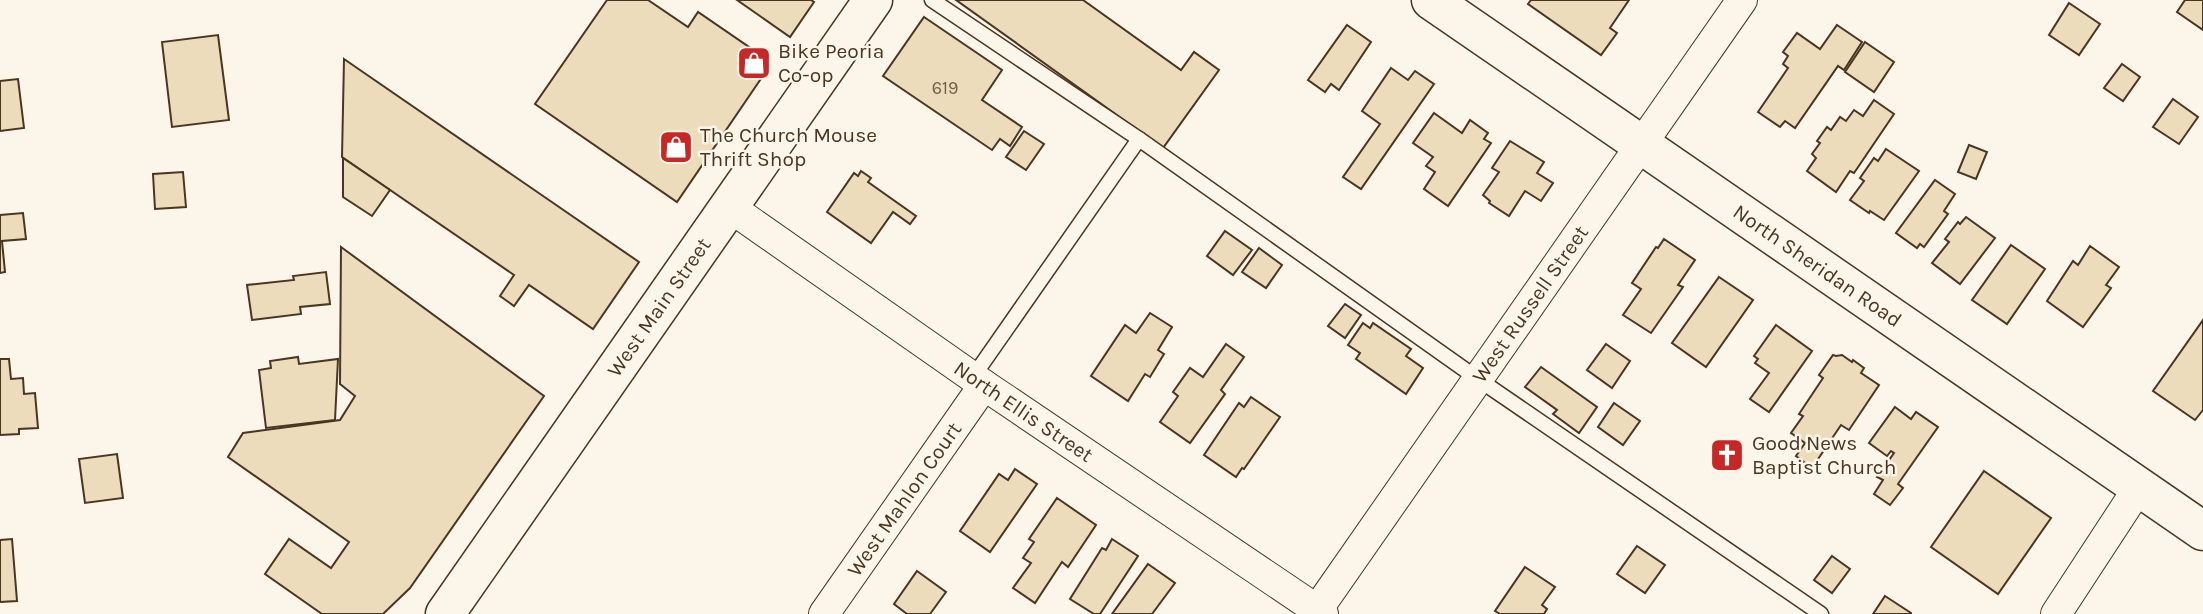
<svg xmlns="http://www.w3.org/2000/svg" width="2203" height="614" font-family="Karla,sans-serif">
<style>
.building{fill:#ecdcbc;stroke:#4a3520;stroke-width:2}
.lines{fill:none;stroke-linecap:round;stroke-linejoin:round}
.service-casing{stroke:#4a3520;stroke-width:17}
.minor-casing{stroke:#4a3520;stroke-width:32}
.secondary-casing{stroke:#4a3520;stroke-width:41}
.service{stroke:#fbf6e9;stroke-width:14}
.minor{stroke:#fbf6e9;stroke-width:30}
.secondary{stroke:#fbf6e9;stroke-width:38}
.labels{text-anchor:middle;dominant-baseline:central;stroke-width:5;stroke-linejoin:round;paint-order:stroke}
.number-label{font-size:18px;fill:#725f47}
.poi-label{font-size:21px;fill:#4a3520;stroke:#fbf6e9;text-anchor:start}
.street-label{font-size:21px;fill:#4a3520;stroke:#fbf6e9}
</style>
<rect width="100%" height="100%" fill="#fbf6e9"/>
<g class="building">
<path d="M607,0H648L688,27L698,12L768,60L769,67L677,202L535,104Z"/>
<path d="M737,0H811L814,2L790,37Z"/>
<path d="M956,0H1083L1181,70L1194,52L1219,70L1163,148Z"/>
<path d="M1531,0H1629L1610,28L1617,33L1601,55L1528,4Z"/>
<path d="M2185,0H2203V30L2177,12Z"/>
<path d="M2069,3L2100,24L2079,55L2049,35Z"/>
<path d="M924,17L1002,70L982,100L1022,127L1010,146L1000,139L992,150L883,76Z"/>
<path d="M1347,25L1371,42L1339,90L1331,84L1325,92L1308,80Z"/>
<path d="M1837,25L1862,42L1844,70L1838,66L1795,128L1785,121L1780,127L1758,112L1788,68L1783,64L1788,56L1783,52L1797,33L1820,49Z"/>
<path d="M218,35L229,120L172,127L162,42Z"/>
<path d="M1865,42L1894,62L1874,92L1845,72Z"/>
<path d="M344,59L639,262L593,329L529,285L514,306L500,296L514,275L342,157Z"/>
<path d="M2122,64L2140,77L2123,101L2104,88Z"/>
<path d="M1391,68L1408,80L1415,71L1434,84L1361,189L1343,177L1380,124L1362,111Z"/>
<path d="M18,79L24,128L0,131V81Z"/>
<path d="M2173,99L2198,117L2179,144L2153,127Z"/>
<path d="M1874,100L1894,114L1854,173L1850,171L1836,192L1807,171L1816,158L1812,154L1820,143L1817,141L1827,127L1831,130L1840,117L1846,121L1854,110L1863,116Z"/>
<path d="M1434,113L1462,133L1470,120L1488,133L1484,139L1491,143L1448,206L1424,189L1435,172L1426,166L1433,157L1413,143Z"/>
<path d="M1024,131L1044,144L1026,170L1006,157Z"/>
<path d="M1510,141L1544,162L1537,173L1553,183L1541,201L1525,191L1509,216L1489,203L1490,201L1483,195L1499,172L1492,168Z"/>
<path d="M1969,145L1987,152L1976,179L1958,172Z"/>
<path d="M1886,149L1919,171L1884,220L1870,211L1869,213L1850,200L1864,181L1860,178L1874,158L1878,161Z"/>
<path d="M343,158L390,190L372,216L343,197Z"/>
<path d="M861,171L871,178L868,182L916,216L910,224L893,212L871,243L827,212L854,173L858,176Z"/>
<path d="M183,172L186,207L155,209L153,174Z"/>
<path d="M1935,180L1955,194L1944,211L1948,214L1924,247L1920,244L1917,248L1896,233Z"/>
<path d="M23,213L26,239L2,241L5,272L0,273V215Z"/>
<path d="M1966,217L1995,238L1960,284L1932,263L1949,242L1945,239L1958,222L1960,224Z"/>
<path d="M1225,231L1252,250L1233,275L1207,256Z"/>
<path d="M1664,239L1695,260L1678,285L1683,287L1651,333L1623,315L1641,289L1632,283L1656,247L1658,248Z"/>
<path d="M2011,245L2045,269L2007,324L1972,300Z"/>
<path d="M2090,246L2119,267L2106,285L2111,288L2083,327L2047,301L2073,261L2078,265Z"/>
<path d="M341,247L544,396L410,588L383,614H322L265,574L289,539L331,568L349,542L228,457L243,433L340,420L355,396L340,384Z"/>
<path d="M1259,248L1282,265L1266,288L1242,272Z"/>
<path d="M326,272L330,304L300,307L301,314L252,320L247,285L294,280L293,276Z"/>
<path d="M1719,277L1753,300L1706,367L1672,343Z"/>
<path d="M1345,304L1361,315L1345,338L1328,326Z"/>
<path d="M1150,313L1172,327L1158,350L1164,354L1150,377L1145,374L1128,401L1091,376L1125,325L1136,333Z"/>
<path d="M2203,320V410L2195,420L2153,391Z"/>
<path d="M1363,323L1370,328L1373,323L1411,349L1406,356L1423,368L1406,394L1356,359L1360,353L1348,345Z"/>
<path d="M1776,325L1812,351L1769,412L1750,399L1769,373L1755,363L1758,359L1754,356Z"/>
<path d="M1226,344L1244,357L1221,390L1225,394L1190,443L1160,422L1178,396L1173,392L1190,368L1203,377Z"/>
<path d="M1606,344L1630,361L1612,388L1587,370Z"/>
<path d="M1833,355L1836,356L1842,355L1852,362L1853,360L1864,368L1861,373L1879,385L1849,430L1841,425L1812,468L1796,456L1805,443L1791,433L1803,416L1799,414L1823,378L1819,375Z"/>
<path d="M298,357L299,364L338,359L335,420L266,428L259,370L271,368L270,361Z"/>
<path d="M0,359H9L11,379L23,378L24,394L35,393L38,428L19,429V434L0,435Z"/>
<path d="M1541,367L1597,407L1579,433L1553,414L1557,410L1525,387Z"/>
<path d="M1251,397L1280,417L1244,469L1242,468L1236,477L1204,455L1239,403L1244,407Z"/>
<path d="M1614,403L1640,421L1623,445L1598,427Z"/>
<path d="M1895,407L1911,419L1916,412L1938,427L1898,484L1903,488L1890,505L1874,494L1883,480L1877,477L1894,453L1891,451L1887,456L1869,443Z"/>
<path d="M117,454L123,498L85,503L79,459Z"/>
<path d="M1015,469L1037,484L990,552L960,531L999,474L1008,480Z"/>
<path d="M1984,471L2051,518L1998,594L1931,547Z"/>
<path d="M1057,498L1096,525L1068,567L1062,562L1035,603L1013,588L1031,563L1023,558L1034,542L1029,539Z"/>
<path d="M12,539L17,601L0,602V540Z"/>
<path d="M1112,539L1138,556L1100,614H1094L1070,599L1102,548L1106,550Z"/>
<path d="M1637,546L1665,565L1645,593L1617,574Z"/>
<path d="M1832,556L1850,569L1832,593L1814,580Z"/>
<path d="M1148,564L1175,583L1152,614H1112Z"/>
<path d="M1525,567L1555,587L1542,605L1547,609L1544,614H1500L1495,611Z"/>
<path d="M917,571L946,592L930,614H907L894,604Z"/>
<path d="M1885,596L1911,613V614H1873Z"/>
</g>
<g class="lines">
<g class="service-casing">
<g id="service">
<path d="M932,0L1139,139L1478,379L1821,614"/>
<path d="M973,377L1139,139"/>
</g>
</g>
<g class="minor-casing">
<g id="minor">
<path id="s1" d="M728,206L984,385L1323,614"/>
<path id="s2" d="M1317,610L1742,0"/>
<path id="s3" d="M824,614L984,385"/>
<path d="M2056,614L2139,487"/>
</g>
</g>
<g class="secondary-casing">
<g id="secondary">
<path id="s4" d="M1431,0L2203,531"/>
<path id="s5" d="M445,614L873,0"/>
</g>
</g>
<use href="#service" class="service"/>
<use href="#minor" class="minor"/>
<use href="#secondary" class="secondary"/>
</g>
<defs>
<g id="shop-square" transform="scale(1.75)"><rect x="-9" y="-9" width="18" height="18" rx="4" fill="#c62828" stroke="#fbf6e9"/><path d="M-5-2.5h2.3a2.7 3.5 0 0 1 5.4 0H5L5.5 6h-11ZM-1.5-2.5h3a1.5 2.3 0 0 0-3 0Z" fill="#fff"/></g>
<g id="church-square" transform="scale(1.75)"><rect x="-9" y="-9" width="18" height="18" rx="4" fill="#c62828" stroke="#fbf6e9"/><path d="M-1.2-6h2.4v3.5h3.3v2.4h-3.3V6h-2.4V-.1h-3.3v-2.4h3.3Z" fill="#fff"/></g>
</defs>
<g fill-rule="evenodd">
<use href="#shop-square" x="754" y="63"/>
<use href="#shop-square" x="676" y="147"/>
<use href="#church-square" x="1727" y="455"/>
</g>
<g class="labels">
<g class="number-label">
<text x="945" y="88">619</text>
</g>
<g class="poi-label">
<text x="778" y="51">Bike Peoria<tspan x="778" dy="24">Co-op</tspan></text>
<text x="700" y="135">The Church Mouse<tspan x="700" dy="24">Thrift Shop</tspan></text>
<text x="1752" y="443">Good News<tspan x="1752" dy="24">Baptist Church</tspan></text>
</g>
<g class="street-label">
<text stroke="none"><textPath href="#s4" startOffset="469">North Sheridan Road</textPath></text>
<text stroke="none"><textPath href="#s2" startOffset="373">West Russell Street</textPath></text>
<text stroke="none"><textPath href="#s5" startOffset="374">West Main Street</textPath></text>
<text stroke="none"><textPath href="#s1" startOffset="360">North Ellis Street</textPath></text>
<text stroke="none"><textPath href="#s3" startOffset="140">West Mahlon Court</textPath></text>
</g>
</g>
</svg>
